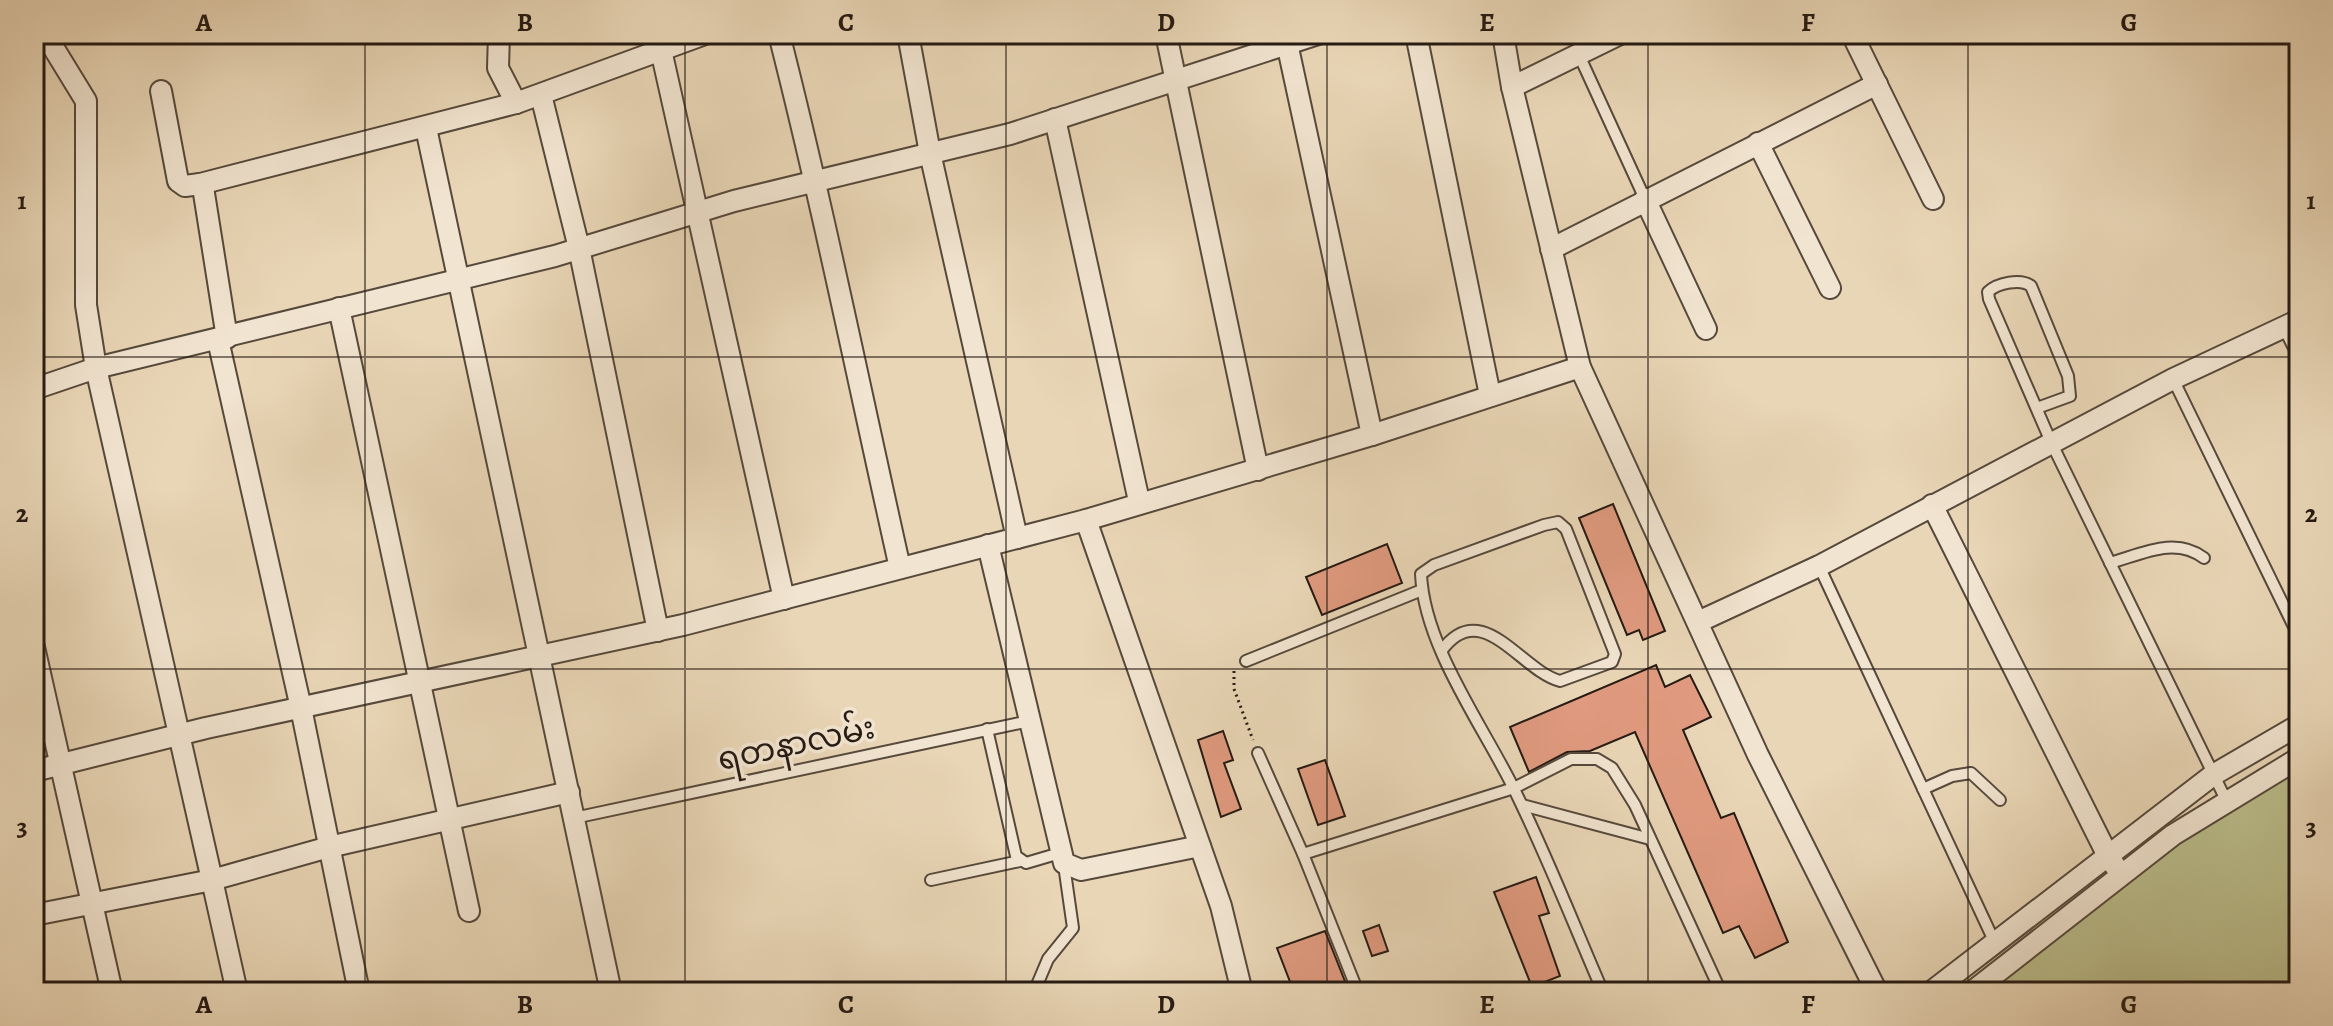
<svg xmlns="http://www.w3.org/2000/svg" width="2333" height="1026" font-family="Alegreya,'Noto Sans Myanmar',serif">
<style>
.green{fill:#babd8b;stroke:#706c4f;stroke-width:2}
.building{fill:#e09a7f;stroke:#251a13;stroke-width:2}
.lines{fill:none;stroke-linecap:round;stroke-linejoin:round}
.lane-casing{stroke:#56493c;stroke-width:14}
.street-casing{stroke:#56493c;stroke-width:24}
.path{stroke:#251a13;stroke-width:3;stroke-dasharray:2 4;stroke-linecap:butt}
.lane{stroke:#f1e4d0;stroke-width:10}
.street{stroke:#f1e4d0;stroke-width:20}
.grid{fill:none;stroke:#251a13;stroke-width:2;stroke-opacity:0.55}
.labels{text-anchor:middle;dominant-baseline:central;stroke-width:7;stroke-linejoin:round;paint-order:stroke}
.street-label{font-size:32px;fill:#251a13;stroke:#f1e4d0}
.neatline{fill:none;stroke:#251a13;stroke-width:3}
.grid-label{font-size:26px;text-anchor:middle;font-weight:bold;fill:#251a13}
</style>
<rect width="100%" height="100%" fill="#e9d6b6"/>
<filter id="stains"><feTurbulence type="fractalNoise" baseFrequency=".0025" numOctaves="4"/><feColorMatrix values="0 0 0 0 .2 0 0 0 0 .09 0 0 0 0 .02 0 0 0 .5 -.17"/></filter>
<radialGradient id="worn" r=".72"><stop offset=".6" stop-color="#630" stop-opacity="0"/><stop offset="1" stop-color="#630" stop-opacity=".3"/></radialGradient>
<path class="green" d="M2299,767V992H1974L2180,838Z"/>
<g class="building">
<path d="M1613,504L1665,631L1643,640L1639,630L1627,635L1579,518Z"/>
<path d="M1387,544L1402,583L1322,615L1306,577Z"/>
<path d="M1656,665L1665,687L1690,675L1711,717L1683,730L1721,818L1734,813L1788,942L1755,958L1739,926L1723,933L1635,732L1590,751L1567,752L1529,772L1510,727Z"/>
<path d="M1223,731L1233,760L1224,763L1241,809L1221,817L1198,740Z"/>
<path d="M1325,760L1345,816L1318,825L1298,769Z"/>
<path d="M1536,877L1549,913L1539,916L1560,976L1532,987L1494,892Z"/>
<path d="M1379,925L1388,951L1372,956L1363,931Z"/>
<path d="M1325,931L1348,989L1294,992L1277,948Z"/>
</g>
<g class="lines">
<g class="lane-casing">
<g id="lane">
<path d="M1579,55L1645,199"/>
<path d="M2284,328L2299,358"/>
<path d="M2173,379L2299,637"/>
<path d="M2037,408L2070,396L2068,376L2031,286C2021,278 1997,283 1988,292L1989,299L2051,442L2227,802"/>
<path d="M2110,563C2142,554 2175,536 2204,558"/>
<path d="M1819,566L1995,943"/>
<path d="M1442,650C1482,596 1521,671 1560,681L1612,662L1615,654L1566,529L1558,522L1544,525L1434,565L1421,574C1424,645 1481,723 1512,785C1546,853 1573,923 1603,992"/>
<path d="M1246,661L1422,590"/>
<path d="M987,729L1016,856L1026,863L1060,853"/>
<path d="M1258,753L1303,854L1358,992"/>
<path d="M1923,789L1952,776L1971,773L2000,800"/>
<path d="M1522,805L1650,839"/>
<path d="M574,818L1029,721"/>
<path d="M1303,854L1514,788L1571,759H1597L1612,768L1635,805L1721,992"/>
<path d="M931,880L1020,861"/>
<path d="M1034,992L1048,959L1073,928L1064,865"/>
</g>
</g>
<g class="street-casing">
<g id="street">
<path d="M45,34L86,101V305L96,368L212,880L329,847L569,792"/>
<path d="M499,34L498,68L516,103"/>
<path d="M779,34C824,211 860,390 900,568"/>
<path d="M908,34L930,153L1017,538"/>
<path d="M1166,34L1258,470"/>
<path d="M1285,34L1372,435L1580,367"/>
<path d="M1416,34L1490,395"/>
<path d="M1503,34L1512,87L1580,367L1758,755L1877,992"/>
<path d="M1852,34L1933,199"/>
<path d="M661,50L784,599"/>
<path d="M1512,87L1620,34"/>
<path d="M161,91L178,181L185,186L200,184L203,187L227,338"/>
<path d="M541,95L579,248L658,631"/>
<path d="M1055,119L1139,501"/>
<path d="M426,128L611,992"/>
<path d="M1758,143L1830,288"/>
<path d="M200,184L516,103L705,34"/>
<path d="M1645,199L1706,329"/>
<path d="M1551,249L1877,84"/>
<path d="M339,308L469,911"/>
<path d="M218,340L301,708L359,992"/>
<path d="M34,389L96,368L555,256L734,201L1010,134L1318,34"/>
<path d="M1932,505L2108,856L2120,873"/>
<path d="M1086,520L1372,435"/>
<path d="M988,545L1064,863L1081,870L1200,846"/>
<path d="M1698,622L1819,566L2173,379L2299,320"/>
<path d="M34,647L112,992"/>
<path d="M34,771L206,728L683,625L1086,520L1221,906L1242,992"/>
<path d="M34,915L212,880L237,992"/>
<path d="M1931,992L2213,775L2299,725"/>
<path d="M1972,992L2173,835L2299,758"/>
</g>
</g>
<path class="path" d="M1234,671V689L1253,740"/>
<use href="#lane" class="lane"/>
<use href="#street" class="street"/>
</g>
<path class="grid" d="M365,34V992M685,34V992M1006,34V992M1327,34V992M1648,34V992M1968,34V992M34,357H2299M34,669H2299"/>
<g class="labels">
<g class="street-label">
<text transform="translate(796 743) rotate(-12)">ရတနာလမ်း</text>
</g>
</g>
<rect width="2333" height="1026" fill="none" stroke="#e9d6b6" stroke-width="88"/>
<rect x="44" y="44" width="2245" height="938" class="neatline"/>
<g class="grid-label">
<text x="204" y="31">A</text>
<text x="525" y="31">B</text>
<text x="846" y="31">C</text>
<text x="1166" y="31">D</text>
<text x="1487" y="31">E</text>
<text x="1808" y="31">F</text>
<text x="2129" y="31">G</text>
<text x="22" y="209">1</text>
<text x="2311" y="209">1</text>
<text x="22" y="522">2</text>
<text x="2311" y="522">2</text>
<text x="22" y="835">3</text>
<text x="2311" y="835">3</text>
<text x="204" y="1013">A</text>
<text x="525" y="1013">B</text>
<text x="846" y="1013">C</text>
<text x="1166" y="1013">D</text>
<text x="1487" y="1013">E</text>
<text x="1808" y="1013">F</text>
<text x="2129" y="1013">G</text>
</g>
<rect width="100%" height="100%" filter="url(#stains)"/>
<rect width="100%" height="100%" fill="url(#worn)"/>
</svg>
